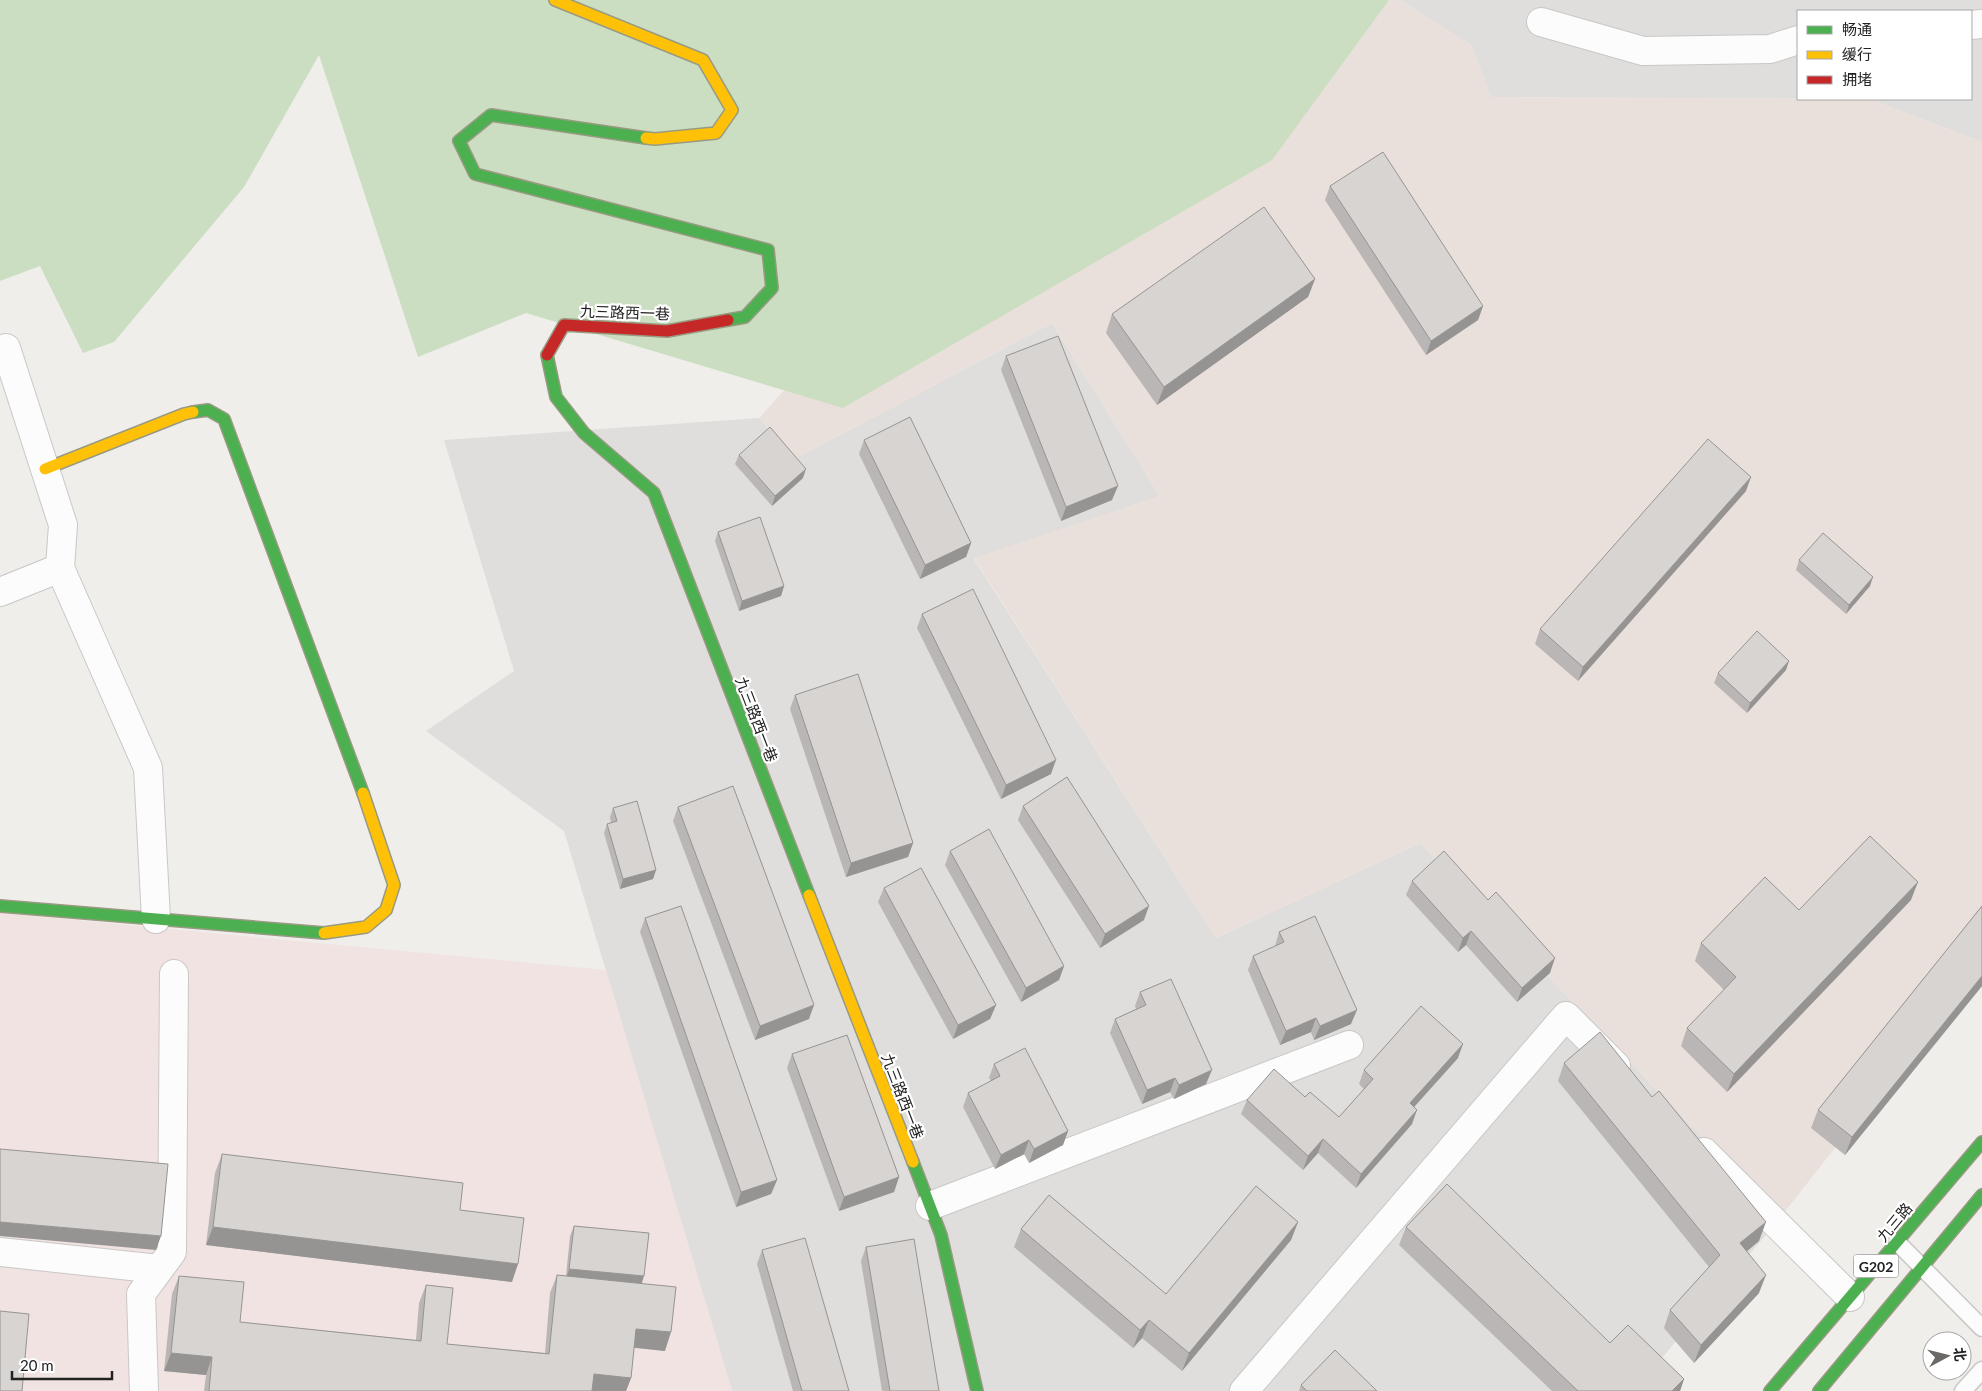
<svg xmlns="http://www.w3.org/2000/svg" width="1982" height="1391" font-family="Lato,'Noto Sans SC',sans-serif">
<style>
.residential{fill:#dfdedc;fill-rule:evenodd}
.commercial{fill:#f1e3e1}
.military{fill:#eae0db}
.forest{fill:#cbdec1}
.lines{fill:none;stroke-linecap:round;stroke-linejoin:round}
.lane-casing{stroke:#c9c8c7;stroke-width:19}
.street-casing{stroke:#c9c8c7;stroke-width:30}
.fast-casing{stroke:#999a82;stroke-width:14}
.slow-casing{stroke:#999a82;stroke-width:14}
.jam-casing{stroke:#999a82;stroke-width:14}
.lane{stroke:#fdfcfc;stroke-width:16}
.street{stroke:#fdfcfc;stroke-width:28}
.fast{stroke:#4caf50;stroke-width:11}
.slow{stroke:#ffc107;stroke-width:11}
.jam{stroke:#c62828;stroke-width:11}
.wall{fill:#b9b6b5}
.shaded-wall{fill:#969493}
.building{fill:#d7d4d2;stroke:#969493}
.labels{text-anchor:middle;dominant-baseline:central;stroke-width:4.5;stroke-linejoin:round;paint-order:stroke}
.shield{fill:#fff;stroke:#646464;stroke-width:1}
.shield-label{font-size:14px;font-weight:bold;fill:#222}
.street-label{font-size:15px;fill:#222;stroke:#fff}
</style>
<rect width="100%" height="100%" fill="#f0eeeb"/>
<g class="residential">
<path d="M1400,0H1982V142L1869,99L1491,97L1471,45ZM1798,11H1971V99H1798Z"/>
<path d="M1052,323L1160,496L974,559L1216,938L1420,843L1780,1218L1634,1391H732L564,831L426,731L514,671L444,440L759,418L796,458Z"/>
</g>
<path class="commercial" d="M0,913L606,970L732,1391H0Z"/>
<path class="military" d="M1136,0H1400L1471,45L1491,97L1869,99L1982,142V960L1780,1218L1420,843L1216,938L974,558L1160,496L1052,323L796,458L759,418Z"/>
<path class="forest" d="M0,0H1389L1272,160L843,408L526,313L418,357L319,55L244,187L114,342L83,353L40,266L0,281Z"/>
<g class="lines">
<g class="lane-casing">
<g id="lane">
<path d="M1897,1242L1982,1328"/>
<path d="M1963,1391L1982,1370"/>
</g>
</g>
<g class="street-casing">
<g id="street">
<path d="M1541,22L1643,51L1770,49L1798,40"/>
<path d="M1971,25L1982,24"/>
<path d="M6,348L63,525L60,568L148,768L156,919"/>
<path d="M0,592L60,568"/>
<path d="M1704,1152L1850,1297"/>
<path d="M930,1206L1349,1045"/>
<path d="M0,1252L159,1269"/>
<path d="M144,1391L141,1294L172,1252L174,974"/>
<path d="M1244,1391L1566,1016L1616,1066"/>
</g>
</g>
<g class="fast-casing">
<g id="fast">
<path d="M646,138L491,115L459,141L475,174L768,250L772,288L745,317L728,320"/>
<path d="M547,355L556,397L584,433L654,493L809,895"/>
<path d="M193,412L208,410L224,419L363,793"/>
<path d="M0,906L324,933"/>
<path d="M913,1162L941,1235L977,1391"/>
<path d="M1770,1391L1982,1142"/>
<path d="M1819,1391L1982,1195"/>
</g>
</g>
<g class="slow-casing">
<g id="slow">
<path d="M555,0L703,60L732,110L716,133L655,139L646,138"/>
<path d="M45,469L184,414L193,412"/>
<path d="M809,895L913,1162"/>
<path d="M324,933L366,927L386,910L394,885L363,793"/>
</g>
</g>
<g class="jam-casing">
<path id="jam" d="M547,355L564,325L667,331L728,320"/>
</g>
<use href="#lane" class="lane"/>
<use href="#street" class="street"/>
<use href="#fast" class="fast"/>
<use href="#slow" class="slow"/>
<use href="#jam" class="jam"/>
</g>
<g class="wall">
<path d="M1330,186L1483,306L1478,320L1426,355L1325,200Z"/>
<path d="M1315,279L1308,297L1157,405L1106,333L1112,314Z"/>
<path d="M1006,356L1112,500L1061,521L1001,370Z"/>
<path d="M864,440L971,543L966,557L920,579L859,454Z"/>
<path d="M739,455L803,478L772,506L735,464Z"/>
<path d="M1746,491L1578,681L1535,644L1540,629Z"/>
<path d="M718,532L784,586L781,596L739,611L715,541Z"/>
<path d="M1799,560L1870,586L1846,614L1796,570Z"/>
<path d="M922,614L1051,774L1001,799L917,628Z"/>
<path d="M1786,670L1747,713L1714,683L1718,673Z"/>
<path d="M795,695L913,843L908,857L846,877L790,709Z"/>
<path d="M1023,806L1144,920L1100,948L1018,820Z"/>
<path d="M678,807L809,1019L755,1040L673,821Z"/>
<path d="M613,808L656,870L653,879L620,889L604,833L607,824L611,823L610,817Z"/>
<path d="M950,851L1064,966L1059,980L1021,1002L945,865Z"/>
<path d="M1412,881L1550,973L1517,1002L1466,945L1458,952L1406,895Z"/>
<path d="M884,888L996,1005L990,1019L953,1039L878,902Z"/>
<path d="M1911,900L1727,1092L1681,1046L1687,1028L1724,990L1695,961L1701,943Z"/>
<path d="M1982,906V986L1845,1155L1811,1128L1818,1110Z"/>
<path d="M645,918L777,1180L771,1194L736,1207L640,932Z"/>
<path d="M1279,932L1351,1024L1314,1040L1311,1032L1280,1045L1248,970L1253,956L1275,946Z"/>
<path d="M1140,992L1206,1084L1174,1099L1170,1092L1142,1104L1110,1033L1115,1019L1136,1009L1135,1006Z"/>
<path d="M792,1054L899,1177L894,1192L839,1211L787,1068Z"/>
<path d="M1458,1058L1414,1107L1412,1124L1356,1188L1318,1153L1303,1170L1241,1114L1247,1100L1305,1097L1339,1117L1364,1089L1359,1084L1364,1070Z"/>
<path d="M1564,1063L1759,1241L1747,1251L1759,1293L1694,1363L1664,1328L1670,1310L1709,1267L1558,1081Z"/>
<path d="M994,1064L1068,1131L1063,1145L1029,1163L1024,1154L995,1169L963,1107L968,1093L991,1081L989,1078Z"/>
<path d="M222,1154L512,1282L206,1245L215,1173Z"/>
<path d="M1298,1222L1291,1240L1182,1371L1142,1338L1133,1348L1014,1247L1021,1229L1166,1294Z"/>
<path d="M574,1226L642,1284L665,1351L634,1348L631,1378L626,1391H204L206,1375L164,1371L172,1294L179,1276L240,1322L416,1340L419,1303L426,1285L447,1344L545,1353L550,1293L557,1275L566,1276L570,1236Z"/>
<path d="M1406,1227L1610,1343L1684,1379L1680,1391H1552L1399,1245Z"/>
<path d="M866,1247L939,1391H882L861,1261Z"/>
<path d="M762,1250L849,1391H793L757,1264Z"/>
<path d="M1301,1385L1377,1391H1299Z"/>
</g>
<g class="shaded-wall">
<path d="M1315,279L1308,297L1157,405L1164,387Z"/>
<path d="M1483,306L1478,320L1426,355L1431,341Z"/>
<path d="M806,469L803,478L772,506L775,496Z"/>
<path d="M1751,477L1746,491L1578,681L1583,667Z"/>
<path d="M1118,486L1112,500L1061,521L1066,507Z"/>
<path d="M971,543L966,557L920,579L925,565Z"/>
<path d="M1873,577L1870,586L1846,614L1849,605Z"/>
<path d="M784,586L781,596L739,611L742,601Z"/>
<path d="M1789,661L1786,670L1747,713L1750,703Z"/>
<path d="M1056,760L1051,774L1001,799L1006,785Z"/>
<path d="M913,843L908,857L846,877L851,863Z"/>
<path d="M656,870L653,879L620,889L623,879Z"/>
<path d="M1918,882L1911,900L1727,1092L1734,1074Z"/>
<path d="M1149,906L1144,920L1100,948L1105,934Z"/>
<path d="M1471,931L1466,945L1458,952L1463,938Z"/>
<path d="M1555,958L1550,973L1517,1002L1522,988Z"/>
<path d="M1064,966L1059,980L1021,1002L1026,988Z"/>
<path d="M1982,976V986L1845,1155L1852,1137Z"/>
<path d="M814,1005L809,1019L755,1040L760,1026Z"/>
<path d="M996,1005L990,1019L953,1039L958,1025Z"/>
<path d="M1357,1010L1351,1024L1314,1040L1320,1026Z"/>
<path d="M1316,1018L1311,1032L1280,1045L1286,1031Z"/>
<path d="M1463,1044L1458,1058L1405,1117L1410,1103Z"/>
<path d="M1212,1070L1206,1084L1174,1099L1179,1085Z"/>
<path d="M1175,1078L1170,1092L1142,1104L1147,1090Z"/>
<path d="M1417,1110L1412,1124L1356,1188L1361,1174Z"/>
<path d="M1068,1131L1063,1145L1029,1163L1034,1149Z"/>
<path d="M1323,1139L1318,1153L1303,1170L1308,1156Z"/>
<path d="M1029,1140L1024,1154L995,1169L1001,1155Z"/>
<path d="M899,1177L894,1192L839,1211L844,1197Z"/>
<path d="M777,1180L771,1194L736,1207L741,1192Z"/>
<path d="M0,1222L161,1236L156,1250L0,1236Z"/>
<path d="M1298,1222L1291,1240L1182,1371L1189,1353Z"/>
<path d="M1766,1222L1759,1241L1734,1262L1740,1243Z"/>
<path d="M213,1227L518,1264L512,1282L206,1245Z"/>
<path d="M569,1269L644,1276L641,1286L566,1279Z"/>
<path d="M1766,1275L1759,1293L1694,1363L1701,1345Z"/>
<path d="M1149,1320L1142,1338L1133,1348L1140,1330Z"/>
<path d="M636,1329L671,1332L665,1351L630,1347Z"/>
<path d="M171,1353L212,1357L206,1375L164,1371Z"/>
<path d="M594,1374L631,1378L626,1391H588Z"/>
<path d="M1684,1379L1680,1391H1672Z"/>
</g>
<g class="building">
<path d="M1383,152L1483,306L1431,341L1330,186Z"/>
<path d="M1264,207L1315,279L1164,387L1112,314Z"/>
<path d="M1058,336L1118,486L1066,507L1006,356Z"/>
<path d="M910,417L971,543L925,565L864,440Z"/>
<path d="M770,427L806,469L775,496L739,455Z"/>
<path d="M1708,439L1751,477L1583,667L1540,629Z"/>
<path d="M760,517L784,586L742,601L718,532Z"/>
<path d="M1823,533L1873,577L1849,605L1799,560Z"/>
<path d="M973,589L1056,760L1006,785L922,614Z"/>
<path d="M1757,631L1789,661L1750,703L1718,673Z"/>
<path d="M858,674L913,843L851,863L795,695Z"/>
<path d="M1067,777L1149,906L1105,934L1023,806Z"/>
<path d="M733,786L814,1005L760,1026L678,807Z"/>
<path d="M637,801L656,870L623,879L607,824L617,821L613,808Z"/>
<path d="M989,829L1064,966L1026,988L950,851Z"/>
<path d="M1870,836L1918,882L1734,1074L1687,1028L1736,977L1701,943L1765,877L1799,910Z"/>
<path d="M1444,851L1488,900L1496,892L1555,958L1522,988L1471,931L1463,938L1412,881Z"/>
<path d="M921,868L996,1005L958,1025L884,888Z"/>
<path d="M681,906L777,1180L741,1192L645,918Z"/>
<path d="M1982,906V976L1852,1137L1818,1110Z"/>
<path d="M1315,916L1357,1010L1320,1026L1316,1018L1286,1031L1253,956L1284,942L1279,932Z"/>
<path d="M1171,979L1212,1070L1179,1085L1175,1078L1147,1090L1115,1019L1146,1005L1140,992Z"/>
<path d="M1421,1006L1463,1044L1410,1103L1417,1110L1361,1174L1323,1139L1308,1156L1247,1100L1274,1069L1305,1097L1310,1092L1339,1117L1373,1079L1364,1070Z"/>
<path d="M1600,1032L1652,1097L1659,1091L1766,1222L1740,1243L1766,1275L1701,1345L1670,1310L1720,1255L1564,1063Z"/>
<path d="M847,1035L899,1177L844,1197L792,1054Z"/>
<path d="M1025,1048L1068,1131L1034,1149L1029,1140L1001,1155L968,1093L1000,1076L994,1064Z"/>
<path d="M0,1149L168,1164L161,1236L0,1222Z"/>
<path d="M222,1154L463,1183L460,1210L524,1218L518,1264L213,1227Z"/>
<path d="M1447,1184L1610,1343L1628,1325L1684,1379L1672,1391H1578L1406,1227Z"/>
<path d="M1256,1186L1298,1222L1189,1353L1149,1320L1140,1330L1021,1229L1049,1195L1166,1294Z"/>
<path d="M574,1226L649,1233L644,1276L569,1269Z"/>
<path d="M805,1238L849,1391H802L762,1250Z"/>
<path d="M914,1239L939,1391H890L866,1247Z"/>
<path d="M557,1275L676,1287L671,1332L636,1329L631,1378L594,1374L592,1391H209L212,1357L171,1353L179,1276L244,1282L240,1322L421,1341L426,1285L453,1288L447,1344L549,1354Z"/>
<path d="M0,1311L29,1314L22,1391H0Z"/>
<path d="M1335,1350L1377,1391H1307L1301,1385Z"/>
</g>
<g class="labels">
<rect class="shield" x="1853.5" y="1254.5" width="45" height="23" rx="4"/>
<g class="shield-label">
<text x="1876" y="1266">G202</text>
</g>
<g class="street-label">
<text transform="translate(625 312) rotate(2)">九三路西一巷</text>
<text transform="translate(757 719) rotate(69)">九三路西一巷</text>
<text transform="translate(903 1096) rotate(69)">九三路西一巷</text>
<text transform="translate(1894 1222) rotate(-50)">九三路</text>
</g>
</g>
<rect x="1797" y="10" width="175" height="90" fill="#ffffff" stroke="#a7a7a7"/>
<rect x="1807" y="26" width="25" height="8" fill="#4caf50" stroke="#a7a7a7"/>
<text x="1842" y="35" font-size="15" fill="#222222">畅通</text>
<rect x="1807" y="51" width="25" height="8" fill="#ffc107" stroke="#a7a7a7"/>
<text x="1842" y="60" font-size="15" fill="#222222">缓行</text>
<rect x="1807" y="76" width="25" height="8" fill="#c62828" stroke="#a7a7a7"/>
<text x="1842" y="85" font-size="15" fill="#222222">拥堵</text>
<g transform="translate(1947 1356) rotate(83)"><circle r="24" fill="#ffffff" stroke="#a7a7a7"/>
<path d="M0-4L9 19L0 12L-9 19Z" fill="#6a6968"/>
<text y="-8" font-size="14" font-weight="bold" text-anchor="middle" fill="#222222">北</text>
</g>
<path d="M12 1371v8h100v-8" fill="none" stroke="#222222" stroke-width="2.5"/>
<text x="20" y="1371" font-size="15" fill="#222222" stroke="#ffffff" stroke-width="4" paint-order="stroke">20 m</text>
</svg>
